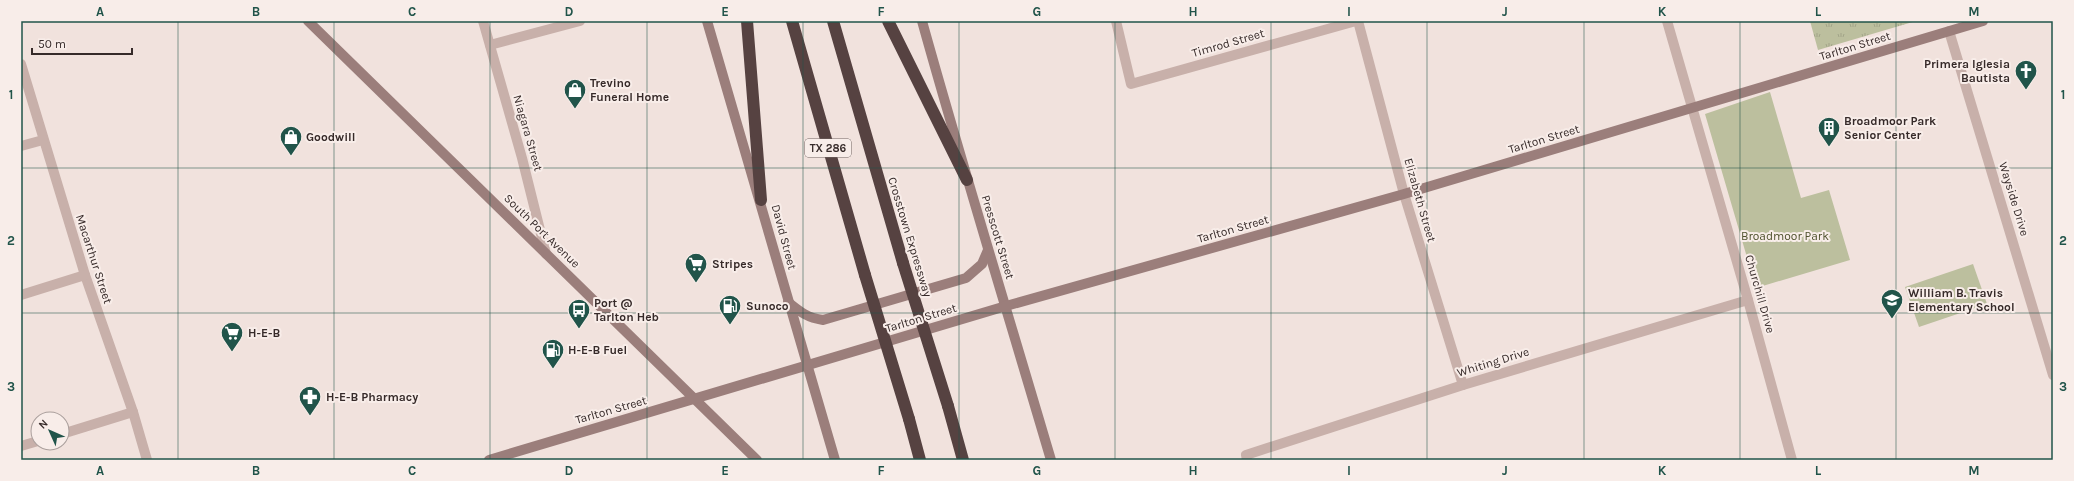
<svg xmlns="http://www.w3.org/2000/svg" width="2074" height="481" font-family="Karla,sans-serif">
<style>
.grass{fill:url(#grass-tufts)}
.park{fill:#bcbf9e}
.lines{fill:none;stroke-linecap:round;stroke-linejoin:round}
.street{stroke:#c8b0aa;stroke-width:10}
.secondary{stroke:#9b7e7b;stroke-width:10}
.highway{stroke:#564241;stroke-width:12}
.highway-bridge{stroke:#564241;stroke-width:12}
.grid{fill:none;stroke:#21544a;stroke-width:1;stroke-opacity:0.55}
.labels{text-anchor:middle;dominant-baseline:central;stroke-width:4;stroke-linejoin:round;paint-order:stroke}
.shield{fill:#f8ede9;stroke:#706463;stroke-width:1}
.shield-label{font-size:11px;font-weight:bold;fill:#362a29}
.street-label{font-size:12px;fill:#362a29;stroke:#f8ede9}
.poi-label{font-size:12px;font-weight:bold;fill:#362a29;stroke:#f8ede9;text-anchor:start}
.park-label{font-size:12px;fill:#4f522e;stroke:#f8ede9}
.neatline{fill:none;stroke:#21544a;stroke-width:1.5}
.grid-label{font-size:13px;text-anchor:middle;font-weight:bold;fill:#21544a}
</style>
<defs>
<pattern id="grass-tufts" width="24" height="20" patternUnits="userSpaceOnUse"><rect width="24" height="20" fill="#bcbf9e"/><path d="M3 7l-1-3M5 7V3M7 7l1-3M15 17l-1-3M17 17v-4M19 17l1-3" fill="none" stroke="#a2a488"/></pattern>
</defs>
<rect width="100%" height="100%" fill="#f1e2dd"/>
<path class="grass" d="M1810,21H1916L1818,50Z"/>
<g class="park">
<path d="M1770,92L1801,198L1829,190L1850,260L1756,288L1705,114Z"/>
<path d="M1973,264L1987,304L1919,327L1905,287Z"/>
</g>
<g class="lines">
<g class="street">
<path d="M483,21L522,158L546,254"/>
<path d="M1116,21L1131,84L1356,21"/>
<path d="M1358,21L1404,194L1463,385"/>
<path d="M1667,21L1748,300L1792,460"/>
<path d="M1949,31L2053,375"/>
<path d="M490,45L580,21"/>
<path d="M21,64L85,275L133,412L147,460"/>
<path d="M21,146L43,140"/>
<path d="M21,295L85,275"/>
<path d="M62,434L133,412"/>
<path d="M21,446L38,441"/>
<path d="M1247,460L1246,455L1463,385L1748,300"/>
</g>
<g class="secondary">
<path d="M308,21L757,460"/>
<path d="M707,21L835,460"/>
<path d="M922,21C963,168 1008,314 1051,460"/>
<path d="M788,302C800,312 808,318 823,320L966,278L982,264L988,250"/>
<path d="M489,460L1006,306L1404,194L1983,21"/>
</g>
<g class="highway">
<path d="M747,21L761,200"/>
<path d="M792,21L865,275"/>
<path d="M833,21L903,263"/>
<path d="M888,21L967,180"/>
<path d="M948,406L963,460"/>
<path d="M909,419L920,460"/>
</g>
<g class="highway-bridge">
<path d="M903,263L948,406"/>
<path d="M865,275L909,419"/>
</g>
</g>
<path class="grid" d="M178,21V460M334,21V460M490,21V460M647,21V460M803,21V460M959,21V460M1115,21V460M1271,21V460M1427,21V460M1584,21V460M1740,21V460M1896,21V460M21,168H2053M21,313H2053"/>
<defs>
<g id="church-pin" transform="scale(1.15)"><path d="M0 17L-7.5 6A9.5 9.5 0 1 1 7.5 6Z" fill="#21544a" stroke="#f8ede9"/><path d="M-1.2-6h2.4v3.5h3.3v2.4h-3.3V6h-2.4V-.1h-3.3v-2.4h3.3Z" fill="#fff"/></g>
<g id="shop-pin" transform="scale(1.15)"><path d="M0 17L-7.5 6A9.5 9.5 0 1 1 7.5 6Z" fill="#21544a" stroke="#f8ede9"/><path d="M-5-2.5h2.3a2.7 3.5 0 0 1 5.4 0H5L5.5 6h-11ZM-1.5-2.5h3a1.5 2.3 0 0 0-3 0Z" fill="#fff"/></g>
<g id="building-pin" transform="scale(1.15)"><path d="M0 17L-7.5 6A9.5 9.5 0 1 1 7.5 6Z" fill="#21544a" stroke="#f8ede9"/><path d="M-4-6H4V6H1V3H-1V6H-4ZM-2.5-4.3h1.7v1.8h-1.7ZM.8-4.3h1.7v1.8H.8ZM-2.5-1h1.7V.8h-1.7ZM.8-1h1.7V.8H.8Z" fill="#fff"/></g>
<g id="supermarket-pin" transform="scale(1.15)"><path d="M0 17L-7.5 6A9.5 9.5 0 1 1 7.5 6Z" fill="#21544a" stroke="#f8ede9"/><path d="M-6-5.5h2.5l.6 2H6L4.5 2H-2.5L-4.4-4H-6ZM-1.5 3.2a1.3 1.3 0 1 0 .1 0ZM3 3.2a1.3 1.3 0 1 0 .1 0Z" fill="#fff"/></g>
<g id="school-pin" transform="scale(1.15)"><path d="M0 17L-7.5 6A9.5 9.5 0 1 1 7.5 6Z" fill="#21544a" stroke="#f8ede9"/><path d="M0-5L7-2L0 1L-7-2ZM-4 1L0 2.5L4 1V4Q0 6-4 4Z" fill="#fff"/></g>
<g id="fuel-pin" transform="scale(1.15)"><path d="M0 17L-7.5 6A9.5 9.5 0 1 1 7.5 6Z" fill="#21544a" stroke="#f8ede9"/><path d="M-5.5-6h7V0h2V4h1.3V-2.5L3-4.5l.8-.8L6-3V5H2.5V1h-1V6h-7ZM-4.2-4.7v3.2H.2V-4.7Z" fill="#fff"/></g>
<g id="bus-pin" transform="scale(1.15)"><path d="M0 17L-7.5 6A9.5 9.5 0 1 1 7.5 6Z" fill="#21544a" stroke="#f8ede9"/><path d="M-5-6H5V4H4V6H2V4H-2V6H-4V4H-5ZM-3.5-4V0h7V-4ZM-3.5 1.2v1.5H-2V1.2ZM2 1.2v1.5H3.5V1.2Z" fill="#fff"/></g>
<g id="pharmacy-pin" transform="scale(1.15)"><path d="M0 17L-7.5 6A9.5 9.5 0 1 1 7.5 6Z" fill="#21544a" stroke="#f8ede9"/><path d="M-2-6h4v4h4v4h-4v4h-4v-4h-4v-4h4Z" fill="#fff"/></g>
</defs>
<g fill-rule="evenodd">
<use href="#church-pin" x="2026" y="71"/>
<use href="#shop-pin" x="575" y="90"/>
<use href="#building-pin" x="1829" y="128"/>
<use href="#shop-pin" x="291" y="137"/>
<use href="#supermarket-pin" x="696" y="264"/>
<use href="#school-pin" x="1892" y="300"/>
<use href="#fuel-pin" x="730" y="306"/>
<use href="#bus-pin" x="579" y="310"/>
<use href="#supermarket-pin" x="232" y="333"/>
<use href="#fuel-pin" x="553" y="350"/>
<use href="#pharmacy-pin" x="310" y="397"/>
</g>
<g class="labels">
<rect class="shield" x="805" y="139" width="46" height="18" rx="3"/>
<g class="shield-label">
<text x="828" y="148">TX 286</text>
</g>
<g class="street-label">
<text transform="translate(1228 43) rotate(-16)">Timrod Street</text>
<text transform="translate(1855 46) rotate(-17)">Tarlton Street</text>
<text transform="translate(528 133) rotate(74)">Niagara Street</text>
<text transform="translate(1544 139) rotate(-17)">Tarlton Street</text>
<text transform="translate(2014 199) rotate(73)">Wayside Drive</text>
<text transform="translate(1420 200) rotate(74)">Elizabeth Street</text>
<text transform="translate(1233 229) rotate(-16)">Tarlton Street</text>
<text transform="translate(542 231) rotate(44)">South Port Avenue</text>
<text transform="translate(784 237) rotate(75)">David Street</text>
<text transform="translate(910 237) rotate(73)">Crosstown Expressway</text>
<text transform="translate(998 237) rotate(73)">Presscott Street</text>
<text transform="translate(94 259) rotate(72)">Macarthur Street</text>
<text transform="translate(1760 294) rotate(74)">Churchill Drive</text>
<text transform="translate(921 318) rotate(-17)">Tarlton Street</text>
<text transform="translate(1493 362) rotate(-17)">Whiting Drive</text>
<text transform="translate(611 410) rotate(-16)">Tarlton Street</text>
</g>
<g class="poi-label">
<text x="2010" y="64" text-anchor="end">Primera Iglesia<tspan x="2010" dy="14">Bautista</tspan></text>
<text x="590" y="83">Trevino<tspan x="590" dy="14">Funeral Home</tspan></text>
<text x="1844" y="121">Broadmoor Park<tspan x="1844" dy="14">Senior Center</tspan></text>
<text x="306" y="137">Goodwill</text>
<text x="712" y="264">Stripes</text>
<text x="1908" y="293">William B. Travis<tspan x="1908" dy="14">Elementary School</tspan></text>
<text x="594" y="303">Port @<tspan x="594" dy="14">Tarlton Heb</tspan></text>
<text x="746" y="306">Sunoco</text>
<text x="248" y="333">H-E-B</text>
<text x="568" y="350">H-E-B Fuel</text>
<text x="326" y="397">H-E-B Pharmacy</text>
</g>
<g class="park-label">
<text x="1785" y="236">Broadmoor Park</text>
</g>
</g>
<rect width="2074" height="481" fill="none" stroke="#f8ede9" stroke-width="44"/>
<g transform="translate(50 431) rotate(315)"><circle r="19" fill="#f8ede9" stroke="#aa9f9c"/>
<path d="M0-3L7 15L0 10L-7 15Z" fill="#21544a"/>
<text y="-6" font-size="11" font-weight="bold" text-anchor="middle" fill="#362a29">N</text>
</g>
<path d="M32 48v6h100v-6" fill="none" stroke="#362a29" stroke-width="2"/>
<text x="38" y="48" font-size="12" fill="#362a29" stroke="#f8ede9" stroke-width="3" paint-order="stroke">50 m</text>
<rect x="22" y="22" width="2030" height="437" class="neatline"/>
<g class="grid-label">
<text x="100" y="16">A</text>
<text x="256" y="16">B</text>
<text x="412" y="16">C</text>
<text x="569" y="16">D</text>
<text x="725" y="16">E</text>
<text x="881" y="16">F</text>
<text x="1037" y="16">G</text>
<text x="1193" y="16">H</text>
<text x="1349" y="16">I</text>
<text x="1505" y="16">J</text>
<text x="1662" y="16">K</text>
<text x="1818" y="16">L</text>
<text x="1974" y="16">M</text>
<text x="11" y="99">1</text>
<text x="2063" y="99">1</text>
<text x="11" y="245">2</text>
<text x="2063" y="245">2</text>
<text x="11" y="391">3</text>
<text x="2063" y="391">3</text>
<text x="100" y="475">A</text>
<text x="256" y="475">B</text>
<text x="412" y="475">C</text>
<text x="569" y="475">D</text>
<text x="725" y="475">E</text>
<text x="881" y="475">F</text>
<text x="1037" y="475">G</text>
<text x="1193" y="475">H</text>
<text x="1349" y="475">I</text>
<text x="1505" y="475">J</text>
<text x="1662" y="475">K</text>
<text x="1818" y="475">L</text>
<text x="1974" y="475">M</text>
</g>
</svg>
